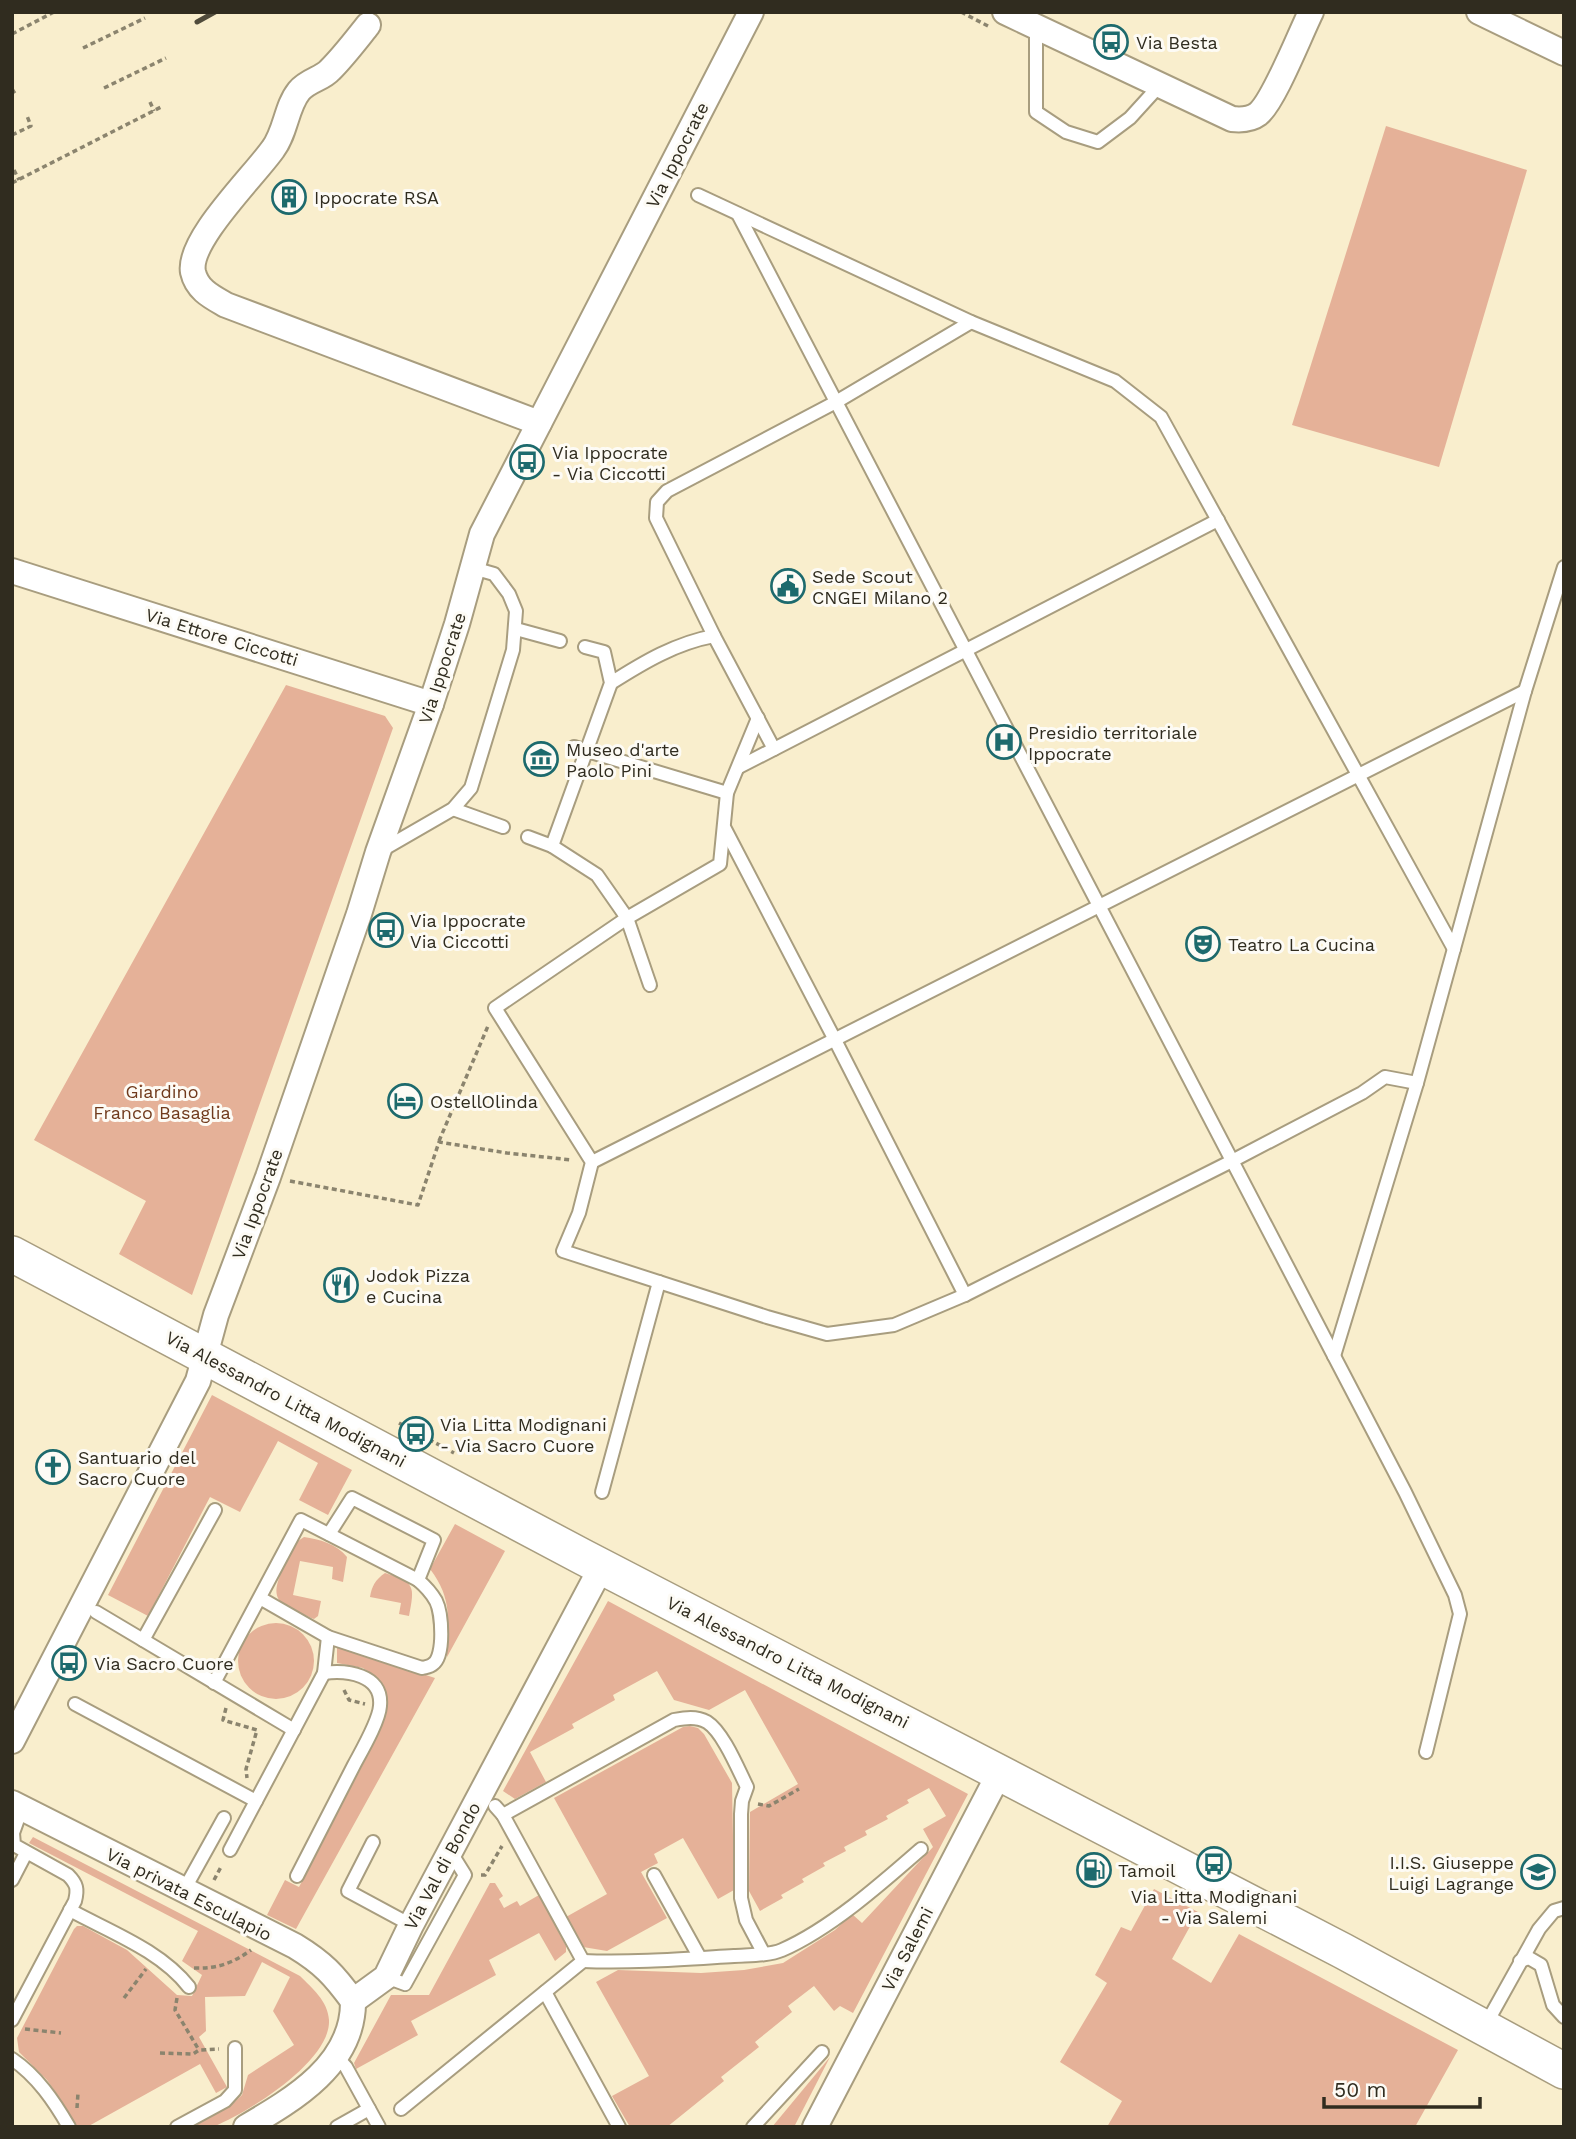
<svg xmlns="http://www.w3.org/2000/svg" width="1576" height="2139" font-family="'Work Sans',sans-serif">
<style>
.green{fill:#e5b198}
.lines{fill:none;stroke-linecap:round;stroke-linejoin:round}
.lane-casing{stroke:#a89d7f;stroke-width:16}
.street-casing{stroke:#a89d7f;stroke-width:28}
.secondary-casing{stroke:#a89d7f;stroke-width:38}
.path{stroke:#8b846e;stroke-width:3.5;stroke-dasharray:5 3.5;stroke-linecap:butt}
.lane{stroke:#fff;stroke-width:12}
.street{stroke:#fff;stroke-width:24}
.secondary{stroke:#fff;stroke-width:35}
.rail{stroke:#504b3b;stroke-width:5}
.labels{text-anchor:middle;dominant-baseline:central;stroke-width:6;stroke-linejoin:round;paint-order:stroke}
.poi-label{font-size:18px;fill:#302c1f;stroke:#fdfbf5;text-anchor:start}
.street-label{font-size:18px;fill:#302c1f;stroke:#fdfbf5}
.park-label{font-size:18px;fill:#703a1c;stroke:#fdfbf5}
</style>
<rect width="100%" height="100%" fill="#f9eecd"/>
<g class="green">
<path d="M1386,126L1527,170L1439,467L1292,425Z"/>
<path d="M286,685L385,716L393,728L192,1295L119,1254L146,1201L34,1140Z"/>
<path d="M212,1395L352,1470L328,1515L299,1500L318,1463L278,1441L240,1512L210,1497L148,1616L108,1595Z"/>
<path d="M455,1524L505,1551L447,1657C448,1621 453,1599 430,1569Z"/>
<path d="M304,1537C319,1539 337,1544 347,1557L343,1582L332,1579L333,1567L300,1561L293,1595L321,1601L318,1616L314,1619C280,1604 266,1603 285,1564C290,1553 293,1543 304,1537Z"/>
<path d="M385,1573C415,1582 415,1586 409,1616L399,1614L401,1603L370,1597C372,1586 375,1580 385,1573Z"/>
<path d="M608,1601L968,1794L853,2013L840,2006L834,2011L814,1986L788,2006L792,2012L755,2042L759,2047L721,2077L724,2081L667,2127H630L612,2096L649,2076L596,1982L618,1970L701,1973L744,1970L783,1963L835,1930L852,1914L862,1923L933,1847L923,1829L946,1816L929,1788L907,1800L909,1803L886,1816L888,1819L865,1831L867,1835L844,1847L846,1851L823,1863L825,1866L802,1879L804,1882L781,1895L783,1898L760,1911L749,1891L750,1812L798,1784L745,1690L709,1710L674,1700L657,1671L613,1695L615,1700L572,1724L574,1728L530,1752L546,1782L515,1799L503,1791Z"/>
<circle cx="276" cy="1661" r="38"/>
<path d="M337,1646L435,1678L296,1929L267,1915L285,1880L299,1887L374,1743L387,1708L386,1692L377,1678L363,1668L337,1663Z"/>
<path d="M690,1726L698,1728L704,1734L732,1783L734,1890L718,1899L683,1838L654,1854L658,1863L641,1872L667,1918L607,1951L583,1947L566,1917L607,1894L554,1798L683,1727Z"/>
<path d="M33,1837L300,1976C312,1988 328,2001 329,2020C331,2061 249,2112 215,2126C208,2128 200,2127 193,2127L230,2106L242,2095L248,2075L294,2045L273,2011L290,1977L262,1962L245,1996L205,1997L206,2031L199,2037L227,2087L216,2093L200,2064L87,2127H77L61,2100L47,2080L19,2052L17,2038L74,1929L77,1926H83L127,1950L177,1995L192,1996L202,1975L182,1961L198,1931L29,1843Z"/>
<path d="M490,1883H495L503,1896L499,1899L504,1908L517,1901L520,1906L539,1895L566,1946V1952L555,1961L539,1933L489,1960L496,1975L411,2021L418,2035L356,2069L354,2063L391,1995H429Z"/>
<path d="M1154,1889L1198,1912L1172,1959L1211,1983L1239,1934L1458,2050L1415,2127H1107L1122,2101L1060,2062L1107,1983L1095,1975L1121,1927L1131,1931Z"/>
<path d="M830,2057L794,2127H772Z"/>
</g>
<g class="lines">
<g class="lane-casing">
<g id="lane">
<path d="M1036,27V112L1066,132L1098,142L1130,118L1160,85"/>
<path d="M698,195L971,322L1115,381L1161,417L1454,949"/>
<path d="M738,214L1405,1492L1455,1595L1460,1614L1426,1752"/>
<path d="M516,629L560,641"/>
<path d="M611,683C644,662 676,643 714,636"/>
<path d="M758,718L727,793L720,864L627,918L495,1008L592,1162L579,1213L563,1251L767,1317L827,1334L894,1325L965,1295L1232,1161L1362,1093L1385,1077L1417,1083"/>
<path d="M574,747L727,793"/>
<path d="M774,749L714,636L656,518L657,502L667,491L836,402L971,322"/>
<path d="M739,767L1218,520"/>
<path d="M453,809L503,827"/>
<path d="M725,829L835,1040L965,1295"/>
<path d="M528,837L552,846L611,683L604,652L585,647"/>
<path d="M552,846L597,875L627,918L650,985"/>
<path d="M382,850L453,809L471,788L513,650L516,611L509,594L494,574L473,568"/>
<path d="M592,1162L1525,691"/>
<path d="M1334,1356L1417,1083L1525,691L1564,567"/>
<path d="M602,1492L659,1282"/>
<path d="M329,1534L352,1498L434,1540L418,1580"/>
<path d="M96,1612L294,1730"/>
<path d="M143,1640L215,1510"/>
<path d="M214,1683L301,1520L418,1580C425,1586 431,1592 436,1601C442,1613 445,1656 433,1664C430,1667 425,1667 422,1668L328,1637L260,1598"/>
<path d="M75,1704L256,1801"/>
<path d="M503,1815L674,1720C685,1718 696,1716 707,1722C723,1732 738,1769 747,1787L742,1801L741,1814V1898L746,1920L764,1954"/>
<path d="M373,1842L348,1891L411,1925"/>
<path d="M230,1850L324,1673L328,1637"/>
<path d="M654,1875L700,1958"/>
<path d="M297,1876C316,1839 335,1802 354,1765C362,1750 379,1721 380,1706C383,1674 346,1670 324,1673"/>
<path d="M12,1880L26,1853"/>
<path d="M184,1890L224,1818"/>
<path d="M70,1910C110,1932 160,1950 189,1987"/>
<path d="M583,1961C633,1963 684,1959 734,1956C748,1955 768,1956 782,1950C830,1929 881,1884 921,1849"/>
<path d="M1520,1961L1529,1958L1541,1965L1553,2005L1564,2017"/>
<path d="M386,1977L405,1984L465,1875L450,1851"/>
<path d="M545,1992L619,2127"/>
<path d="M12,2020L75,1901C78,1889 77,1884 68,1875L14,1845L13,1833L18,1819"/>
<path d="M1485,2026L1539,1929L1554,1911L1564,1908"/>
<path d="M336,2056L346,2067L379,2127"/>
<path d="M12,2059C37,2076 54,2101 69,2127"/>
<path d="M401,2109L583,1961L503,1815L495,1806"/>
<path d="M177,2127L225,2101L235,2090V2048"/>
<path d="M337,2127L369,2109"/>
<path d="M753,2127L822,2052"/>
</g>
</g>
<g class="street-casing">
<g id="street">
<path d="M1005,12L1232,119C1241,120 1250,120 1258,114C1274,101 1300,34 1311,12"/>
<path d="M1479,12L1564,53"/>
<path d="M368,25C356,40 344,56 330,70C322,79 308,80 299,91C286,107 286,132 273,149C254,176 187,241 193,272C197,290 212,297 226,305L539,423"/>
<path d="M12,571L431,704"/>
<path d="M12,1741L198,1381L216,1315L268,1177L359,914L378,852L431,704L457,624L482,534L751,12"/>
<path d="M12,1803L295,1946C323,1963 334,1975 353,2001"/>
<path d="M353,2001L386,1977L411,1925L602,1566"/>
<path d="M246,2127C294,2099 354,2064 353,2001"/>
<path d="M815,2127L1000,1772"/>
</g>
</g>
<g class="secondary-casing">
<path id="secondary" d="M12,1254L583,1557L1343,1951L1564,2071"/>
</g>
<g class="path">
<path d="M961,12L988,26"/>
<path d="M12,34L54,12"/>
<path d="M83,48L145,18"/>
<path d="M104,88L166,58"/>
<path d="M12,89L16,95"/>
<path d="M150,102L154,111"/>
<path d="M12,135L31,126L27,116"/>
<path d="M14,170L19,180"/>
<path d="M12,183L163,106"/>
<path d="M383,943L394,917"/>
<path d="M439,1141L488,1026"/>
<path d="M290,1181L418,1205L439,1142L507,1153L572,1160"/>
<path d="M399,1423L454,1453"/>
<path d="M344,1690L349,1700L365,1704"/>
<path d="M226,1708L223,1720L257,1730L246,1769L247,1778"/>
<path d="M758,1804L769,1806L799,1789"/>
<path d="M481,1875H485L502,1846"/>
<path d="M214,1880L222,1865"/>
<path d="M194,1968C217,1969 233,1963 251,1950"/>
<path d="M124,1998L146,1969"/>
<path d="M177,1998L175,2010L199,2050"/>
<path d="M25,2029L61,2033"/>
<path d="M160,2053L193,2054L199,2050L219,2049"/>
<path d="M77,2108L78,2093"/>
</g>
<use href="#lane" class="lane"/>
<use href="#street" class="street"/>
<use href="#secondary" class="secondary"/>
<path class="rail" d="M197,22L215,12"/>
</g>
<defs>
<g id="bus-ring" transform="scale(1.75)"><circle r="9.5" fill="#fdfbf5" stroke="#1d6a6d" stroke-width="1.5"/><path d="M-5-6H5V4H4V6H2V4H-2V6H-4V4H-5ZM-3.5-4V0h7V-4ZM-3.5 1.2v1.5H-2V1.2ZM2 1.2v1.5H3.5V1.2Z" fill="#1d6a6d"/></g>
<g id="building-ring" transform="scale(1.75)"><circle r="9.5" fill="#fdfbf5" stroke="#1d6a6d" stroke-width="1.5"/><path d="M-4-6H4V6H1V3H-1V6H-4ZM-2.5-4.3h1.7v1.8h-1.7ZM.8-4.3h1.7v1.8H.8ZM-2.5-1h1.7V.8h-1.7ZM.8-1h1.7V.8H.8Z" fill="#1d6a6d"/></g>
<g id="civic-ring" transform="scale(1.75)"><circle r="9.5" fill="#fdfbf5" stroke="#1d6a6d" stroke-width="1.5"/><path d="M-.6-6.5H3V-4.5H.6V-3L4-1V1h2V6H-6V1h2V-1L-.6-3ZM-1.2 2.5V6h2.4V2.5Z" fill="#1d6a6d"/></g>
<g id="hospital-ring" transform="scale(1.75)"><circle r="9.5" fill="#fdfbf5" stroke="#1d6a6d" stroke-width="1.5"/><path d="M-5-5h3v3.5h4V-5h3V5h-3V1.5h-4V5h-3Z" fill="#1d6a6d"/></g>
<g id="museum-ring" transform="scale(1.75)"><circle r="9.5" fill="#fdfbf5" stroke="#1d6a6d" stroke-width="1.5"/><path d="M0-6L6-3V-2H-6V-3ZM-5-1h2V3h-2ZM-1-1h2V3h-2ZM3-1h2V3H3ZM-6 4H6V6H-6Z" fill="#1d6a6d"/></g>
<g id="theatre-ring" transform="scale(1.75)"><circle r="9.5" fill="#fdfbf5" stroke="#1d6a6d" stroke-width="1.5"/><path d="M-5-5.5Q0-4 5-5.5V0Q5 5 0 6Q-5 5-5 0ZM-3.3-2.5H-1v1.5H-3.3ZM1-2.5H3.3v1.5H1ZM-2.8 1Q0 5.5 2.8 1Z" fill="#1d6a6d"/></g>
<g id="hotel-ring" transform="scale(1.75)"><circle r="9.5" fill="#fdfbf5" stroke="#1d6a6d" stroke-width="1.5"/><path d="M-6-4.5h1.5V1H6V5H4.5V3h-9V5H-6ZM-4 0a1.8 1.8 0 1 1 3.6 0ZM.5 0V-2.5h3Q6-2.5 6 0Z" fill="#1d6a6d"/></g>
<g id="restaurant-ring" transform="scale(1.75)"><circle r="9.5" fill="#fdfbf5" stroke="#1d6a6d" stroke-width="1.5"/><path d="M-5-6h1v4h1v-4h1v4h1v-4h1v5L-1.5 .5V6h-2V.5L-5-1ZM5-6V6H3V1.5H1.5Q1.5-4 5-6Z" fill="#1d6a6d"/></g>
<g id="church-ring" transform="scale(1.75)"><circle r="9.5" fill="#fdfbf5" stroke="#1d6a6d" stroke-width="1.5"/><path d="M-1.2-6h2.4v3.5h3.3v2.4h-3.3V6h-2.4V-.1h-3.3v-2.4h3.3Z" fill="#1d6a6d"/></g>
<g id="fuel-ring" transform="scale(1.75)"><circle r="9.5" fill="#fdfbf5" stroke="#1d6a6d" stroke-width="1.5"/><path d="M-5.5-6h7V0h2V4h1.3V-2.5L3-4.5l.8-.8L6-3V5H2.5V1h-1V6h-7ZM-4.2-4.7v3.2H.2V-4.7Z" fill="#1d6a6d"/></g>
<g id="school-ring" transform="scale(1.75)"><circle r="9.5" fill="#fdfbf5" stroke="#1d6a6d" stroke-width="1.5"/><path d="M0-5L7-2L0 1L-7-2ZM-4 1L0 2.5L4 1V4Q0 6-4 4Z" fill="#1d6a6d"/></g>
</defs>
<g fill-rule="evenodd">
<use href="#bus-ring" x="1111" y="42"/>
<use href="#building-ring" x="289" y="197"/>
<use href="#bus-ring" x="527" y="462"/>
<use href="#civic-ring" x="788" y="586"/>
<use href="#hospital-ring" x="1004" y="742"/>
<use href="#museum-ring" x="541" y="759"/>
<use href="#bus-ring" x="386" y="930"/>
<use href="#theatre-ring" x="1203" y="944"/>
<use href="#hotel-ring" x="405" y="1101"/>
<use href="#restaurant-ring" x="341" y="1285"/>
<use href="#bus-ring" x="416" y="1434"/>
<use href="#church-ring" x="53" y="1467"/>
<use href="#bus-ring" x="69" y="1663"/>
<use href="#bus-ring" x="1214" y="1864"/>
<use href="#fuel-ring" x="1094" y="1870"/>
<use href="#school-ring" x="1538" y="1872"/>
</g>
<g class="labels">
<g class="poi-label">
<text x="1136" y="42">Via Besta</text>
<text x="314" y="197">Ippocrate RSA</text>
<text x="552" y="452">Via Ippocrate<tspan x="552" dy="21">- Via Ciccotti</tspan></text>
<text x="812" y="576">Sede Scout<tspan x="812" dy="21">CNGEI Milano 2</tspan></text>
<text x="1028" y="732">Presidio territoriale<tspan x="1028" dy="21">Ippocrate</tspan></text>
<text x="566" y="749">Museo d'arte<tspan x="566" dy="21">Paolo Pini</tspan></text>
<text x="410" y="920">Via Ippocrate<tspan x="410" dy="21">Via Ciccotti</tspan></text>
<text x="1228" y="944">Teatro La Cucina</text>
<text x="430" y="1101">OstellOlinda</text>
<text x="366" y="1275">Jodok Pizza<tspan x="366" dy="21">e Cucina</tspan></text>
<text x="440" y="1424">Via Litta Modignani<tspan x="440" dy="21">- Via Sacro Cuore</tspan></text>
<text x="78" y="1457">Santuario del<tspan x="78" dy="21">Sacro Cuore</tspan></text>
<text x="94" y="1663">Via Sacro Cuore</text>
<text x="1514" y="1862" text-anchor="end">I.I.S. Giuseppe<tspan x="1514" dy="21">Luigi Lagrange</tspan></text>
<text x="1118" y="1870">Tamoil</text>
<text x="1214" y="1896" text-anchor="middle">Via Litta Modignani<tspan x="1214" dy="21">- Via Salemi</tspan></text>
</g>
<g class="street-label">
<text transform="translate(677 155) rotate(-63)">Via Ippocrate</text>
<text transform="translate(222 637) rotate(17)">Via Ettore Ciccotti</text>
<text transform="translate(442 668) rotate(-72)">Via Ippocrate</text>
<text transform="translate(257 1204) rotate(-70)">Via Ippocrate</text>
<text transform="translate(286 1399) rotate(28)">Via Alessandro Litta Modignani</text>
<text transform="translate(788 1662) rotate(27)">Via Alessandro Litta Modignani</text>
<text transform="translate(442 1866) rotate(-62)">Via Val di Bondo</text>
<text transform="translate(189 1894) rotate(27)">Via privata Esculapio</text>
<text transform="translate(907 1949) rotate(-63)">Via Salemi</text>
</g>
<g class="park-label">
<text x="162" y="1091">Giardino<tspan x="162" dy="21">Franco Basaglia</tspan></text>
</g>
</g>
<rect width="1576" height="2139" fill="none" stroke="#302c1f" stroke-width="28"/>
<path d="M1324 2097v10h156v-10" fill="none" stroke="#302c1f" stroke-width="3.5"/>
<text x="1334" y="2097" font-size="21" fill="#302c1f" stroke="#fdfbf5" stroke-width="5" paint-order="stroke">50 m</text>
</svg>
